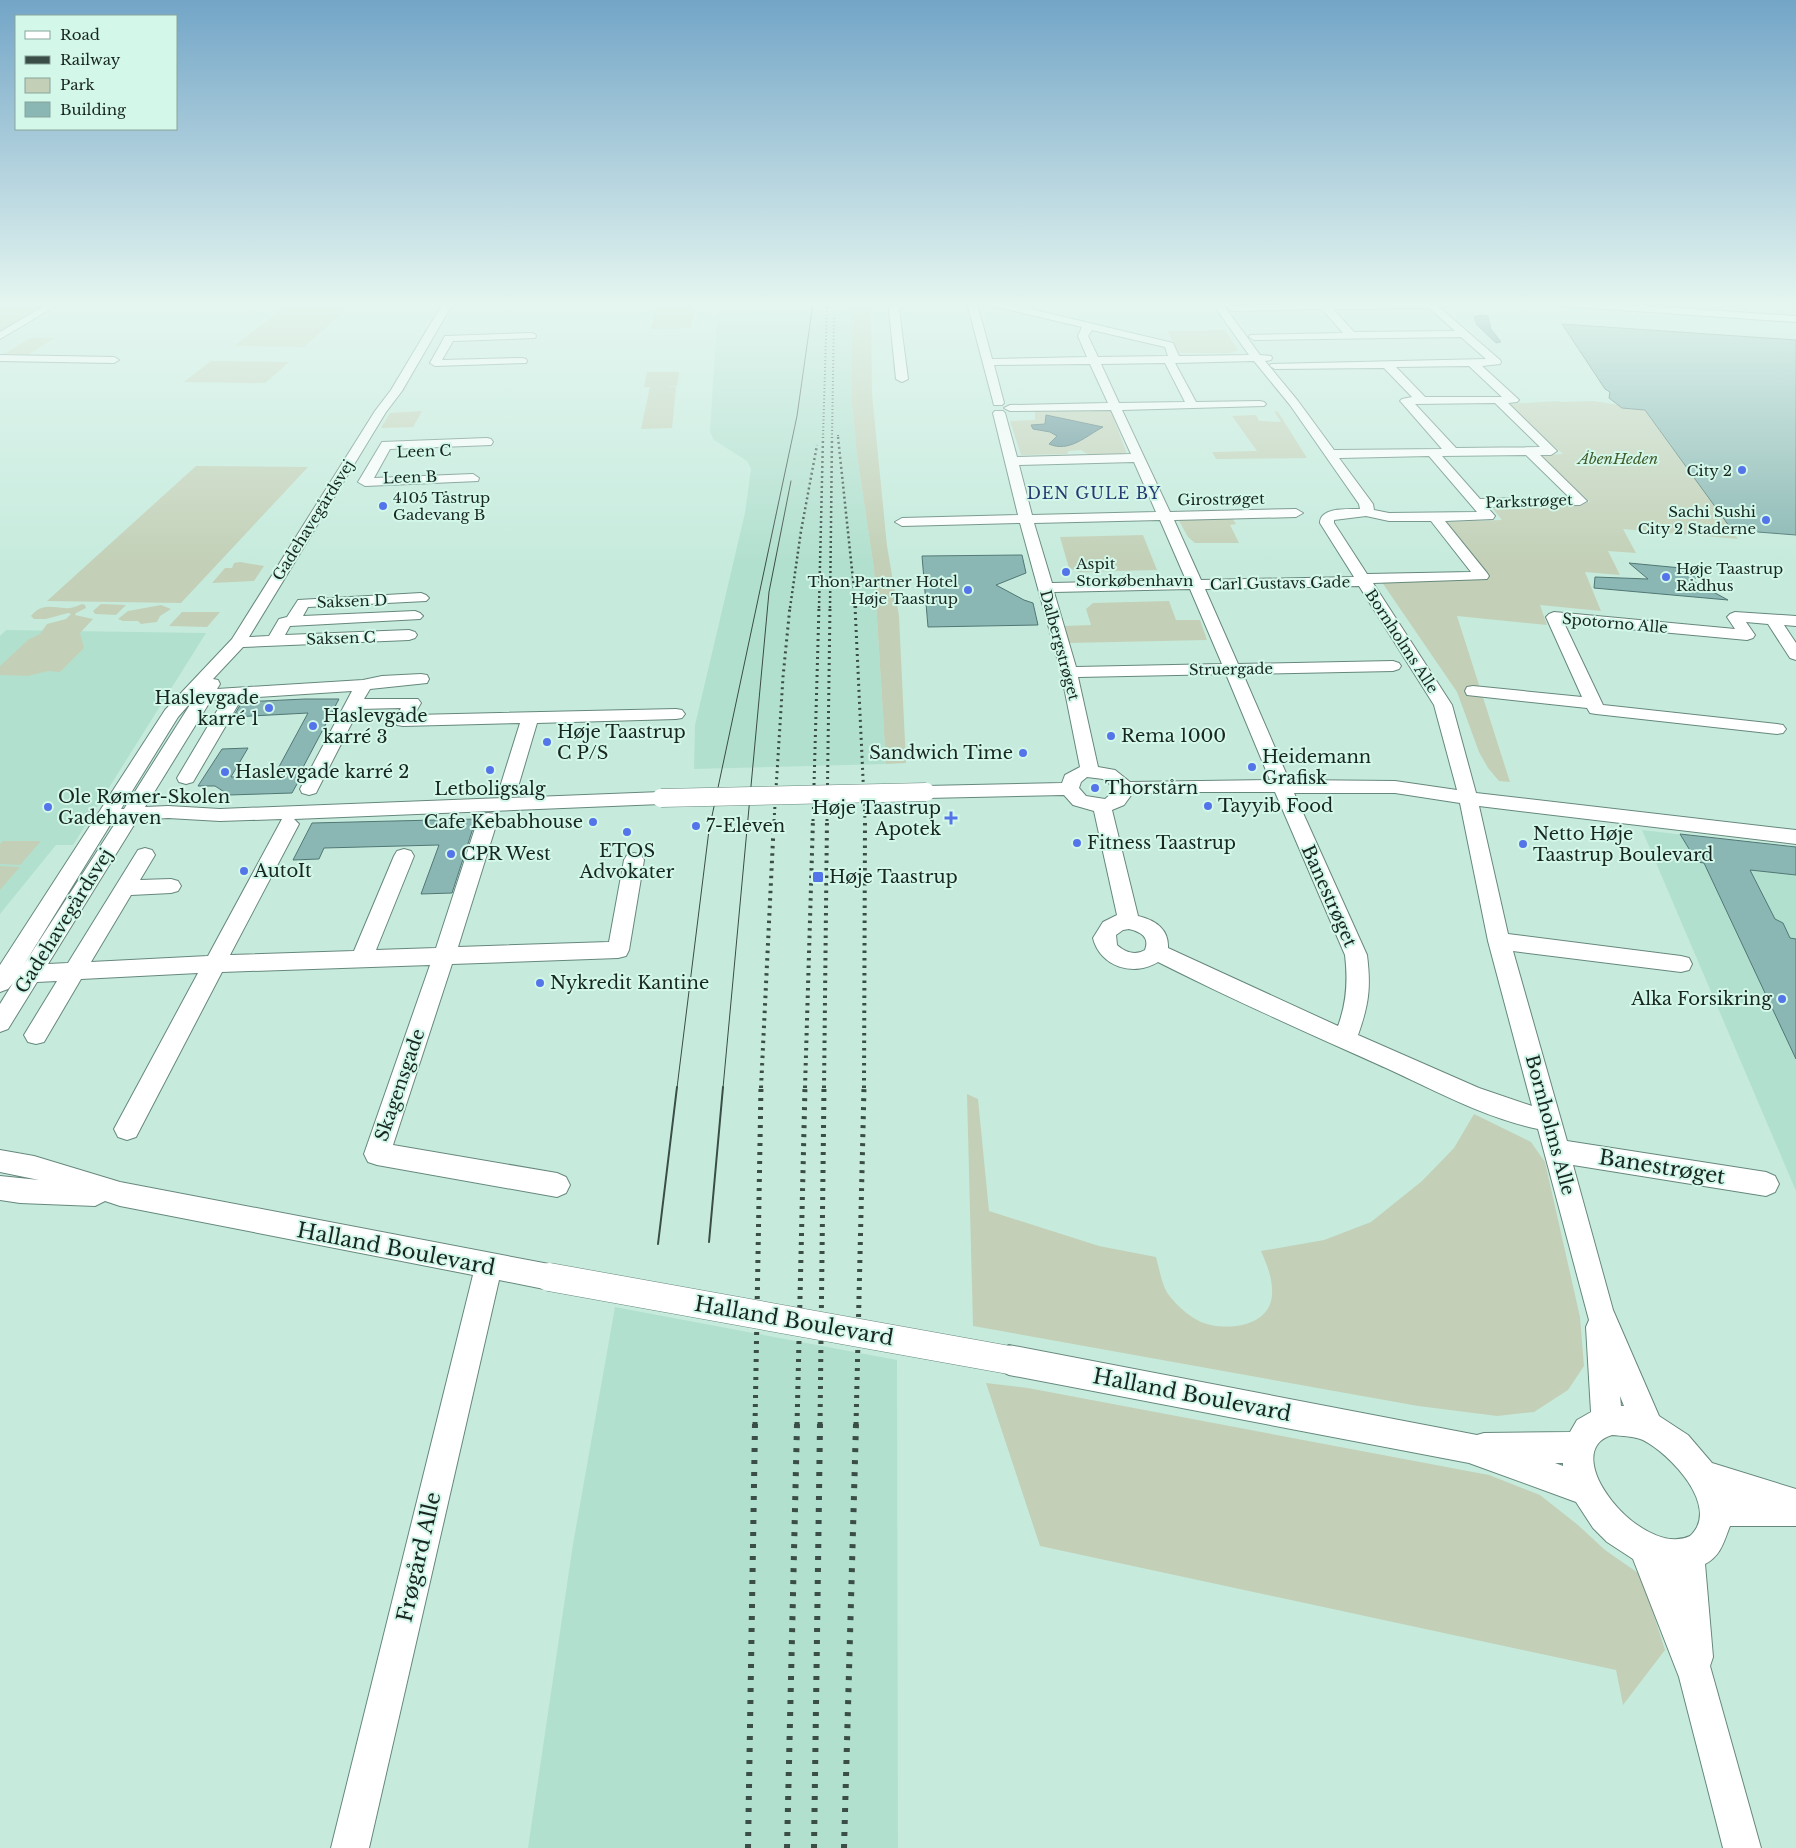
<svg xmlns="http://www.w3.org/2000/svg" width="1796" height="1848" font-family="'Libre Baskerville',serif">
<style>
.built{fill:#b2e0cf}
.green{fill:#c3d0b7}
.water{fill:#648f96;stroke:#4d7073}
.building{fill:#8ab7b3;stroke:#517774}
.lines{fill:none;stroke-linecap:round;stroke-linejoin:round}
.minor-casing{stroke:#66887c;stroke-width:2}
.minor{fill:#fff;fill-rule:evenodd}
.tram-far1{stroke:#3a4d46;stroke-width:1}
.tram{stroke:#3a4d46;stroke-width:2}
.rail-far5{stroke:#3a4d46;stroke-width:2;stroke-dasharray:1 2.5;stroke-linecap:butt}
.rail-far4{stroke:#3a4d46;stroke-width:2.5;stroke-dasharray:2 3;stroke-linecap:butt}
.rail-far3{stroke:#3a4d46;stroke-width:3;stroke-dasharray:2 4;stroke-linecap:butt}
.rail-far2{stroke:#3a4d46;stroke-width:4;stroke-dasharray:2.5 5;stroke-linecap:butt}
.rail-far1{stroke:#3a4d46;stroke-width:5;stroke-dasharray:3 6;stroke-linecap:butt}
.rail{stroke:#3a4d46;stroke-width:6;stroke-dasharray:4 8;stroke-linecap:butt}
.minor-bridge-far1-casing{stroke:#66887c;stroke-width:19;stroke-linecap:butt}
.minor-bridge-casing{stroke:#66887c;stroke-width:29;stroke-linecap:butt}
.minor-bridge-far1{stroke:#fff;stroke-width:18}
.minor-bridge{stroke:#fff;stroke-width:28}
.poi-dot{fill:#5474e9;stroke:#d3f8ea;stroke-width:2}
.labels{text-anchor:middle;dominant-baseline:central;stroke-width:4;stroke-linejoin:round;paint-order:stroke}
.far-street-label{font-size:15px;fill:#182621;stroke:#d3f8ea}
.far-park-label{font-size:15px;font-style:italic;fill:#435b2b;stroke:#d3f8ea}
.far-poi-label{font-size:15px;fill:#182621;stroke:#d3f8ea;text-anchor:end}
.far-neighbourhood-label{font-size:16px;letter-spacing:1px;fill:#283972;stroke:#d3f8ea}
.poi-label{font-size:18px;fill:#182621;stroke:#d3f8ea;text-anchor:start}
.street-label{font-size:18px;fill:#182621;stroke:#d3f8ea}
.near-street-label{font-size:21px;fill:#182621;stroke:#d3f8ea}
</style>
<rect width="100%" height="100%" fill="#c6ebdd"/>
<g class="built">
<path d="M718,303H852V404L857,455L874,569L886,764L694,769L695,725L745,513L751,469L747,461L714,440L710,432Z"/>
<path d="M6,630L206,633L73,845H56L0,914V636Z"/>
<path d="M1642,830L1796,848V1191Z"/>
<path d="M615,1307L897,1360L898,1848H528L573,1544Z"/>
</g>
<g class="green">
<path d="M9,303H50L0,332V308Z"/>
<path d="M280,303H354L304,347L234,346L288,304Z"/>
<path d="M657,303H695L691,328L651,329Z"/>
<path d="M852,303H871L872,394L887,546L899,616L906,763L886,764L874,569L857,455L852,404Z"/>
<path d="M1225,330L1238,350L1230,353H1179L1167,331Z"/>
<path d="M30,338H55L29,354H4Z"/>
<path d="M211,361L289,362L265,383L184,382Z"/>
<path d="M647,372H679L677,386L666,387H676L672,428L641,429L650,387H644Z"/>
<path d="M1559,401L1560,402L1593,401L1619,405L1622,408L1645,410L1738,539L1623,529L1636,553L1608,551L1620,575L1585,572L1601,611L1540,605L1547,625L1457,616L1510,782L1499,781L1488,768L1479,752L1457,692L1377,575L1484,573L1445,522L1502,520L1489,504L1590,502L1573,486H1567L1541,455L1563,454L1549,442H1545L1511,409H1515L1510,404Z"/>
<path d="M422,411L413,427L381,428L390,413Z"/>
<path d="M1035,411H1111L1127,454L1089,455L1081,450L1069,451L1067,454L1021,455L1010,421L1035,420Z"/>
<path d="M1274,411L1278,412L1307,458L1216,459L1212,452L1257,451L1232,416L1256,415L1259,421L1281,422Z"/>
<path d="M196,466L308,467L181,603L47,601Z"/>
<path d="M1232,518L1236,524L1230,525L1239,543H1195L1188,537L1178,519Z"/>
<path d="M1143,535L1157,570L1080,572L1069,568L1060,537Z"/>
<path d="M240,562L264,566L254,581L212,583L225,568H232L234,563Z"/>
<path d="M1169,601L1176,620H1200L1207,640L1068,643L1063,626L1091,625L1086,609L1093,603Z"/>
<path d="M82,604L85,605L86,608L76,613L75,615L93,619L80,633L84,648L60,672L48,671L28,676L0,675V666L29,639L40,634L47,624L66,619L71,614L68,613L46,619H34L31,616C41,603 52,607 65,608C71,609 77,606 82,604Z"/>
<path d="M101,604L126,605L116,615L95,614L93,611Z"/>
<path d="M161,605L171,609L160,616L157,622L141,624L138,621H123L118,619L128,611Z"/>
<path d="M182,612H220L207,627L169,626Z"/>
<path d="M3,841H41L20,865L0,864V844Z"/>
<path d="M0,866L20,867L0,890Z"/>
<path d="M967,1094L978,1099L989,1211L1099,1246L1156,1257C1159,1268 1162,1285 1168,1294C1178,1307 1194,1322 1211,1325C1234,1330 1270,1324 1272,1295C1273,1279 1267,1265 1261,1251L1324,1240L1371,1222L1422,1181L1454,1148L1474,1114L1531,1142L1545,1162L1580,1317L1584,1366L1568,1390L1534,1412L1497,1416L1418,1406L973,1326Z"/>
<path d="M986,1383L1028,1388L1489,1475L1540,1495L1578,1525L1605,1550L1641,1575L1665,1650L1623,1705L1616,1670L1040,1546Z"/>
</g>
<g class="water">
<path d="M1480,315L1488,316L1491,329L1501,342L1496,343L1477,325L1474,317Z"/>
<path d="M1046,415L1103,427C1086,436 1069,453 1049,444L1057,436L1050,432L1033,429L1031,425L1045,424Z"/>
</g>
<g class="building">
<path d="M1562,324L1796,340V535L1732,530L1645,410L1622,408L1609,398L1610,392L1605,389Z"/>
<path d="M1022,555L1026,573L996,585L1024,600L1033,603L1038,625L928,627L922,556Z"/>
<path d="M1629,563L1702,570L1693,581L1728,600L1594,588L1595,577L1648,579Z"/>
<path d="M305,699H339L299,775H302L292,793L229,795L215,786H198L222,749L248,748L231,777L274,776L308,713L233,717L242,702Z"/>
<path d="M476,819L452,893L421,894L439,845L324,848L319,859L293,860L312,823Z"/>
<path d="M1680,834L1796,847V875L1750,870L1775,919L1783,923L1790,938L1796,939V1059L1704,863L1697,862Z"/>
</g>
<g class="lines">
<g class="minor-casing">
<g id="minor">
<path d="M49,303H61L0,339V332Z"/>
<path d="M443,303H453L402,391L386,412L249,637L269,636L279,619L287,617L298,600L421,593L426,595L429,598L426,601L308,607L303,616L415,611L420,613L423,616L420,619L290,626L285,635L409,630L415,632L417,635L415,638L409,640L243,647L213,679L218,680L220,684L217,689L363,680L382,676L421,674L427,675L429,679L427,683L370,689L364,699H418L421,703L414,715L676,709L682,710L685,714L682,718L676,719L537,723L518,787L516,791L509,793L502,791L500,787L520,723L403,726L397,725L394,721L401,708L359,709L318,789L316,793L309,795L302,793L300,789L352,691L242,698L193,782L186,784L179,782L177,778L224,699L211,700L145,807L168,806L220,809L661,792L668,794L670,798L668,802L661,804L294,819L299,824L230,955L354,951L394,856L397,851L404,849L411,851L414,856L376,950L436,948L478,819L481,814L488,813L495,814L498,819L458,947L609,942L624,860L627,855L634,853L641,855L644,860L629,950L626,956L618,958L452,964L393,1145L557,1173L566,1177L570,1185L566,1193L557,1197L377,1165L368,1162L364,1154L430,965L222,972L136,1137L127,1140L118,1137L114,1129L198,973L81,979L44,1042L36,1044L28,1042L24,1035L57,981L37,982L8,1029L0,1032V1004L13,983L8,989L0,992V965L165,710L232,639L375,411L391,390ZM193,700L124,809H121L178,717ZM168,818L220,821L282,819L208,956L91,962L131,895L171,893L178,891L181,886L178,881L171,879L140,880L155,855L152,850L145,848L138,850L68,963L48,964L137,820ZM112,822H116L23,966Z"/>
<path d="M894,303H906L899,310L908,379L902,382L896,379L889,310Z"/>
<path d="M967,303H977L992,359L1087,357L1078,336L1082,327L989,305L987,303H1005L1173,343L1179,356L1249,355L1212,303H1222L1260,355L1271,356L1272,358L1271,360L1265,361L1298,401L1334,450L1442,449L1402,403L1400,401L1402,399L1412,397L1384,368L1275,369L1270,366L1271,364L1486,359L1461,337L1254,340L1249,337L1250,335L1343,333L1322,309L1232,311L1227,308L1229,306L1325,303H1454L1452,305L1439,307L1500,360L1501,362L1500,364L1482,366L1517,398L1519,400L1517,402L1508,403L1557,451L1551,455H1540L1587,501L1580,505L1487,507L1495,516L1493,519L1445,521L1487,573L1489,576L1487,579L1373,583L1452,705L1476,793L1796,830V844L1479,806L1508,934L1681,956L1689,958L1692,964L1689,970L1681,972L1513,951L1567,1141L1766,1172L1775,1176L1779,1184L1775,1192L1766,1196L1573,1165L1613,1310L1659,1416L1688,1435L1712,1463L1796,1489V1526H1730C1724,1541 1721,1556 1705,1564L1713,1657L1710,1666L1761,1848H1723L1679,1677L1633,1559L1607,1542L1593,1528L1576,1502L1469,1463L1009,1375L999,1370L994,1360L999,1350L1009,1345L1477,1435L1484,1433L1570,1432L1577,1420L1591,1412L1586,1327L1589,1320L1538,1129C1485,1118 1436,1091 1386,1068C1310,1034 1233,1000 1158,962C1134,977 1100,967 1093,938L1103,922L1117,915L1094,811L1073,805L1064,795L926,798L919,796L917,792L919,788L926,786L1062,783L1065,775L1080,767L1061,672L1020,523L902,526L895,522L902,518L1018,515L993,413L995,411H1003L1005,413L1017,457L1131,454L1111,410L1010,411L1004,408L1010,405L1108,403L1090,364L994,365L1004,403L1002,405H994ZM1429,308L1455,331L1354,332L1333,309ZM1092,330L1165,347L1168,356L1098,357L1088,336ZM1254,361L1290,405L1359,504L1360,509C1348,509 1320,507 1320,523L1354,577L1201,580L1174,520L1296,517L1303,513L1296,509L1170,512L1122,410L1264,406L1266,404L1264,402L1260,401L1196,402L1175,363ZM1165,363L1185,402L1119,403L1101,364ZM1469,366L1502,397H1425L1396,367ZM1495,403L1540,447L1456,448L1415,404ZM1526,455L1569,497L1480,499L1442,456ZM1429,456L1477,512L1389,513L1374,510L1373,504L1339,458ZM1134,462L1156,512L1032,515L1019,465ZM1366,516L1389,521H1431L1471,572L1367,574L1334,523V520ZM1160,520L1186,580L1052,583L1034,523ZM1359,586L1434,705L1457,790L1395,781L1289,780L1243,674L1393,671L1399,669L1401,666L1399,663L1393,661L1238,664L1205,589ZM1190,589L1222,664L1076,667L1054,592ZM1226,674L1270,780L1130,782L1115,770L1098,767L1078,677ZM1087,777L1103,779L1112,786L1113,792L1105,799L1086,796L1079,788L1081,782ZM1192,792H1275L1345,955C1348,980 1347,1002 1338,1026L1168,948C1169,929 1155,920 1138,916L1112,810L1124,805L1132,794ZM1294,793H1395L1460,803L1488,941L1532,1106L1479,1088L1358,1035C1369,1004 1371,987 1367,955ZM1129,929C1141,932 1150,937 1145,950C1135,956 1125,952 1117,945L1116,935L1123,930ZM1620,1396L1624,1406H1621ZM1612,1435C1622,1436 1634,1436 1643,1440C1669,1453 1722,1507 1690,1536C1642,1559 1555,1452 1612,1435ZM1555,1463H1563V1466Z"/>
<path d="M1556,303H1605L1796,316V322L1561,306Z"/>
<path d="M531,333L535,334L536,336L535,338L453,341L442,360L522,358L526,359L527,361L526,363L435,366L430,363L445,336Z"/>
<path d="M0,355L114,357L119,360L114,363L0,361Z"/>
<path d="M487,438L491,439L493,442L491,445L390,449L374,478L473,474L479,478L478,481L365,486L358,482L382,442Z"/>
<path d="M1554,612L1735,629L1727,617L1730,614L1735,612L1796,616V626L1784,625L1796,643V660L1790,658L1768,624L1746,622L1755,635L1753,638L1747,640L1564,623L1603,705L1777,724L1783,725L1786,729L1783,733L1777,734L1596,714L1590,713L1587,708L1467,695L1465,691L1467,687L1473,686L1582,697L1546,617L1549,614Z"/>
<path d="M0,1150L34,1156L120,1182L549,1264L559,1268L563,1277L559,1286L549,1290L499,1280L369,1848H331L473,1275L120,1206L105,1201L95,1206L20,1203L0,1200V1176L39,1180L0,1172Z"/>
</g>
</g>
<use href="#minor" class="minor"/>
<g class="tram-far1">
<path d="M677,1088L709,830L797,416L813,303"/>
<path d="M723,1088L769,592L791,481"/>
</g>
<g class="tram">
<path d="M709,1242L723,1087"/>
<path d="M658,1244L677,1087"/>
</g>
<g class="rail-far5">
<path d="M838,435V438"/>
<path d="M823,438L827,303"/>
<path d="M832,438L834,316"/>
</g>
<g class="rail-far4">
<path d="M838,437L856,608"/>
<path d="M790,608L801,531L817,445"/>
<path d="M819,608L823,437"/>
<path d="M830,608L832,437"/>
</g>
<g class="rail-far3">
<path d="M855,606L865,821"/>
<path d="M774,821L783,677L790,606"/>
<path d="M813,821L819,606"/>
<path d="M827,821L830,606"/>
</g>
<g class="rail-far2">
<path d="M761,1088L774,819"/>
<path d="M805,1088L813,819"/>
<path d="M824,1088L827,819"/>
<path d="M864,1088L865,819"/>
</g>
<g class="rail-far1">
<path d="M755,1425L761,1087"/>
<path d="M797,1425L805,1087"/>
<path d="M820,1425L824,1087"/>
<path d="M856,1425L864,1087"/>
</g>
<g class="rail">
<path d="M748,1848L755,1424"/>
<path d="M787,1848L797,1424"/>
<path d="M814,1848L820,1424"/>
<path d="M844,1848L856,1424"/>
</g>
<g class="minor-bridge-far1-casing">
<path id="minor-bridge-far1" d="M661,798L926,792"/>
</g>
<g class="minor-bridge-casing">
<path id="minor-bridge" d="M549,1277L1009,1360"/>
</g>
<use href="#minor-bridge-far1" class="minor-bridge-far1"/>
<use href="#minor-bridge" class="minor-bridge"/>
</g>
<linearGradient id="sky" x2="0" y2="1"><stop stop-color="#73a5c7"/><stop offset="0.54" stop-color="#e5f6f0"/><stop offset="1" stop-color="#e5f6f0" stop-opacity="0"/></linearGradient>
<rect width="1796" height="562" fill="url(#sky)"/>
<g class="poi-dot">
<circle cx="1742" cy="470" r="5"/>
<circle cx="383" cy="506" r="5"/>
<circle cx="1766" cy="520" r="5"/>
<circle cx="1066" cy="572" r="5"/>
<circle cx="1666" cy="577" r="5"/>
<circle cx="968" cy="590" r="5"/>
<circle cx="269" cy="708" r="5"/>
<circle cx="313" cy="726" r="5"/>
<circle cx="1111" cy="736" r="5"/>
<circle cx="547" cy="742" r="5"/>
<circle cx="1023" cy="753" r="5"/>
<circle cx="1252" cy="767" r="5"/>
<circle cx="490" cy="770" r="5"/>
<circle cx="225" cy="772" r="5"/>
<circle cx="1095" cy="788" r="5"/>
<circle cx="1208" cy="806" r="5"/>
<circle cx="48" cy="807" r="5"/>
<path d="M948.5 810.5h5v5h5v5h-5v5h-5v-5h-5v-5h5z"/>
<circle cx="593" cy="822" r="5"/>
<circle cx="696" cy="826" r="5"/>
<circle cx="627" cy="832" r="5"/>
<circle cx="1077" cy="843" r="5"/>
<circle cx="1523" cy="844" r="5"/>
<circle cx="451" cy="854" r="5"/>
<circle cx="244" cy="871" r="5"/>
<rect x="812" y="871" width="12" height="12" rx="2.5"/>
<circle cx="540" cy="983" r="5"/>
<circle cx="1782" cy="999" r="5"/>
</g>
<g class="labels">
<g class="far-street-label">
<text transform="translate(424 451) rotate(-2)">Leen C</text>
<text transform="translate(410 477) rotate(-2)">Leen B</text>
<text transform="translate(1221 499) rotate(-1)">Girostrøget</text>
<text transform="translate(1529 501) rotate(-2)">Parkstrøget</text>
<text transform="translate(313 520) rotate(-58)">Gadehavegårdsvej</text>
<text transform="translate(1280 583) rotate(-1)">Carl Gustavs Gade</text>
<text transform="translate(352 601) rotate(-2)">Saksen D</text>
<text transform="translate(1615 623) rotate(5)">Spotorno Alle</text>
<text transform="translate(341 638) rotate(-2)">Saksen C</text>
<text transform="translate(1402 641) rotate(57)">Bornholms Alle</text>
<text transform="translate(1060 645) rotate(75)">Dalbergstrøget</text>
<text transform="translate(1231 669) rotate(-1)">Struergade</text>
</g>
<g class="far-park-label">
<text x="1618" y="458">ÅbenHeden</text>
</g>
<g class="far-poi-label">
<text x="1732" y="470">City 2</text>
<text x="393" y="497" text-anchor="start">4105 Tåstrup<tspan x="393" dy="17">Gadevang B</tspan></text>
<text x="1756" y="511">Sachi Sushi<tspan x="1756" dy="17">City 2 Staderne</tspan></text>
<text x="1076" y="563" text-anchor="start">Aspit<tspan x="1076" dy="17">Storkøbenhavn</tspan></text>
<text x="1676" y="568" text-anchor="start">Høje Taastrup<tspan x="1676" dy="17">Rådhus</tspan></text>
<text x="958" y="581">Thon Partner Hotel<tspan x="958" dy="17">Høje Taastrup</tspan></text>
</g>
<g class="far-neighbourhood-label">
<text x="1094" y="493">DEN GULE BY</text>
</g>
<g class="poi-label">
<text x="259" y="698" text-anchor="end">Haslevgade<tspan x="259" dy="21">karré 1</tspan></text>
<text x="323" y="716">Haslevgade<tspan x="323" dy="21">karré 3</tspan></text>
<text x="557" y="732">Høje Taastrup<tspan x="557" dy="21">C P/S</tspan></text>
<text x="1121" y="736">Rema 1000</text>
<text x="1013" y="753" text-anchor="end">Sandwich Time</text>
<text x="1262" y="757">Heidemann<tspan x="1262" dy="21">Grafisk</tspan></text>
<text x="235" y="772">Haslevgade karré 2</text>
<text x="1105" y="788">Thorstårn</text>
<text x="490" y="789" text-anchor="middle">Letboligsalg</text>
<text x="58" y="797">Ole Rømer-Skolen<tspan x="58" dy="21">Gadehaven</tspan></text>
<text x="1218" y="806">Tayyib Food</text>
<text x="941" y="808" text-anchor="end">Høje Taastrup<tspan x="941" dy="21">Apotek</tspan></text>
<text x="583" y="822" text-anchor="end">Cafe Kebabhouse</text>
<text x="706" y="826">7-Eleven</text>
<text x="1533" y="834">Netto Høje<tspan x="1533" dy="21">Taastrup Boulevard</tspan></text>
<text x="1087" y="843">Fitness Taastrup</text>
<text x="627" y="851" text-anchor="middle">ETOS<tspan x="627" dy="21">Advokater</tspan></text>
<text x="461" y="854">CPR West</text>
<text x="254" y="871">AutoIt</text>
<text x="829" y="877">Høje Taastrup</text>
<text x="550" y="983">Nykredit Kantine</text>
<text x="1772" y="999" text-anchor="end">Alka Forsikring</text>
</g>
<g class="street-label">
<text transform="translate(1329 896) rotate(66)">Banestrøget</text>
<text transform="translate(64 921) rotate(-58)">Gadehavegårdsvej</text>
<text transform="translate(400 1085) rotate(-71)">Skagensgade</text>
<text transform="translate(1550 1125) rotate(75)">Bornholms Alle</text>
</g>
<g class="near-street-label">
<text transform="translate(1662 1167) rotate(9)">Banestrøget</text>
<text transform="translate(396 1249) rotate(11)">Halland Boulevard</text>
<text transform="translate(794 1321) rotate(10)">Halland Boulevard</text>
<text transform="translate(1192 1395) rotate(11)">Halland Boulevard</text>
<text transform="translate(419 1557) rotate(-77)">Frøgård Alle</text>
</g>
</g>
<rect x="15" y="15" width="162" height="115" fill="#d3f8ea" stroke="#88a49a"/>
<rect x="25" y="31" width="25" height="8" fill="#ffffff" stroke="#88a49a"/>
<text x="60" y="40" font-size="15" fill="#182621">Road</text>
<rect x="25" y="56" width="25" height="8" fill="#3a4d46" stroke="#88a49a"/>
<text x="60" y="65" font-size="15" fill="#182621">Railway</text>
<rect x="25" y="78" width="25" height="15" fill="#c3d0b7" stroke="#88a49a"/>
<text x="60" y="90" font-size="15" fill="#182621">Park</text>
<rect x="25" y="102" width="25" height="15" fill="#8ab7b3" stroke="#88a49a"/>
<text x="60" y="115" font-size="15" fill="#182621">Building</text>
</svg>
